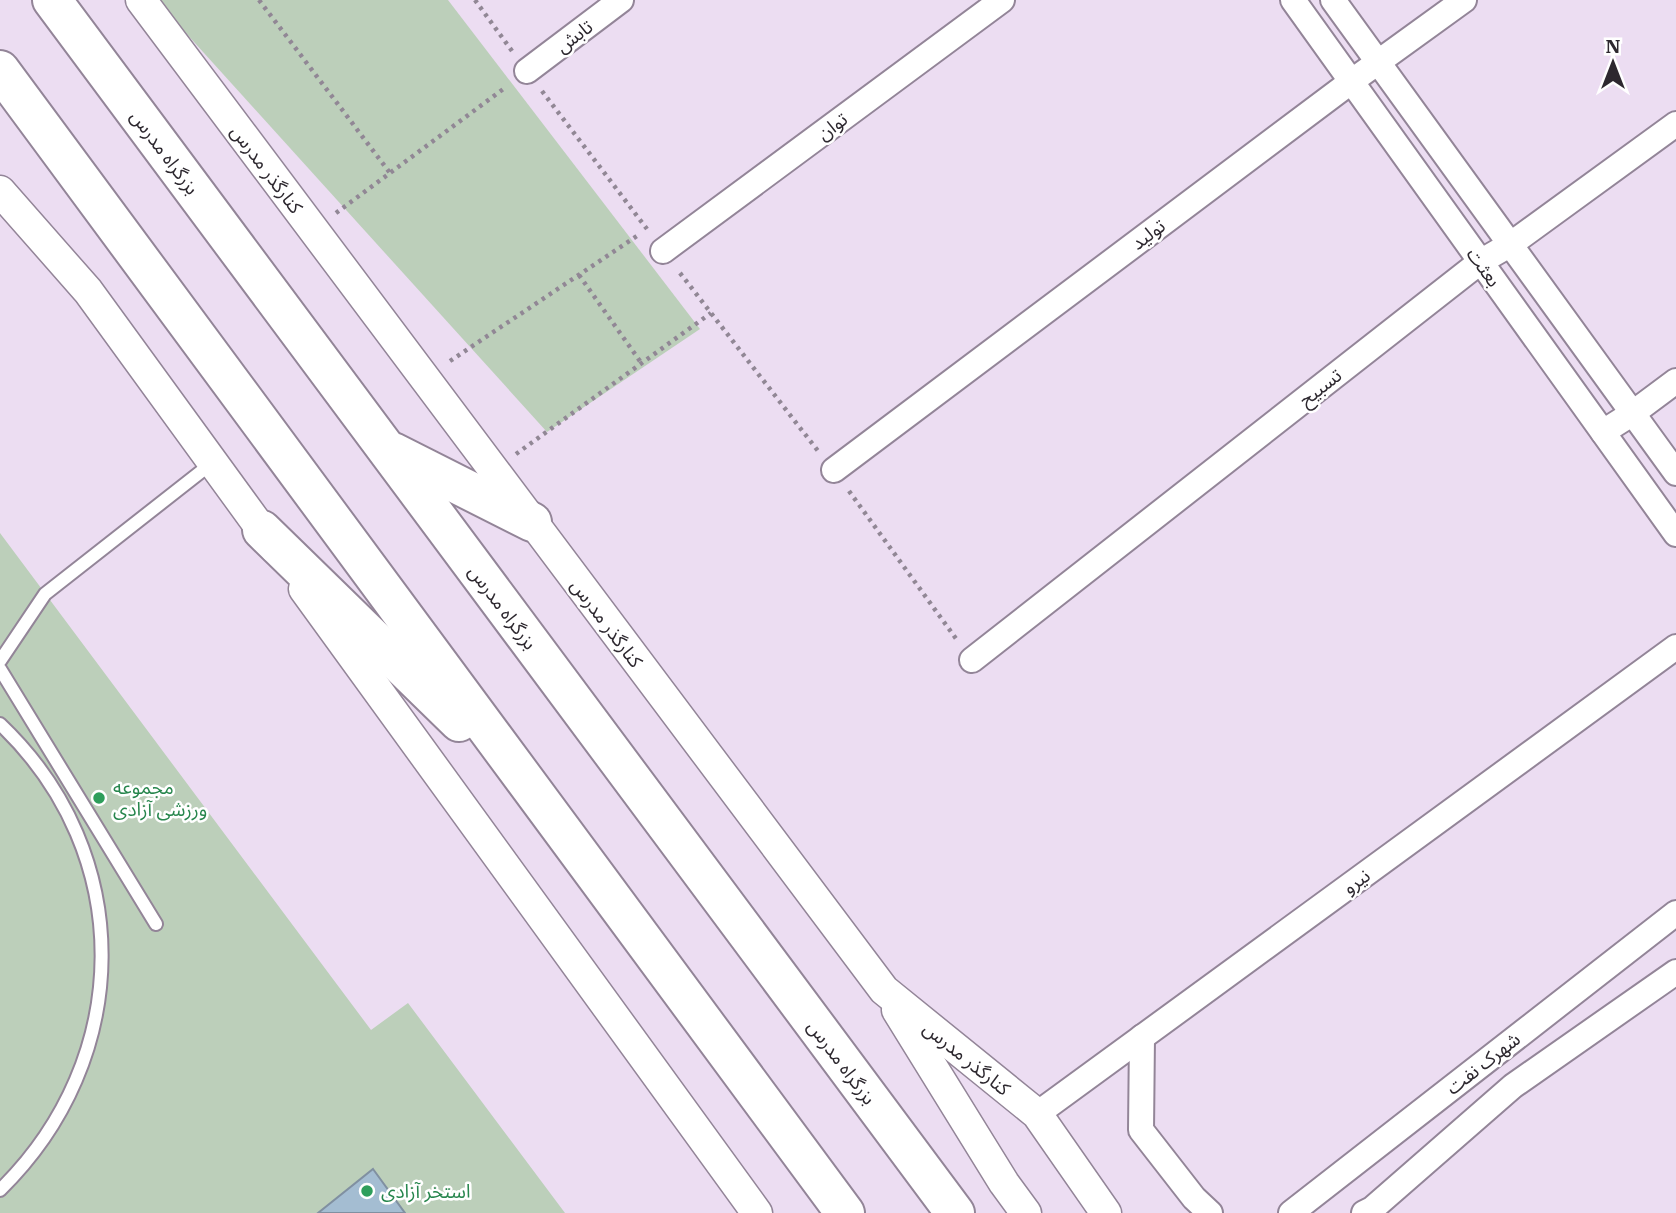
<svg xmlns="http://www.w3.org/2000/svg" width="1676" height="1213" font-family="'IBM Plex Serif','Noto Sans Arabic',serif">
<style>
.green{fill:#bccfba}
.water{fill:#a4bdd2;stroke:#8090a1;stroke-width:2}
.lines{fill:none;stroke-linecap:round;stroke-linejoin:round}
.service-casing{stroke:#938598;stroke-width:16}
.minor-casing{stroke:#938598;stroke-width:28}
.tertiary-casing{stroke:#938598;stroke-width:33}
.trunk-casing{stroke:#938598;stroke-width:42}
.path{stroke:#918795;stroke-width:4.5;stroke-dasharray:3.5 5;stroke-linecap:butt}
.service{stroke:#fff;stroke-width:12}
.minor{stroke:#fff;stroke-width:24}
.tertiary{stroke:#fff;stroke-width:30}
.trunk{stroke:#fff;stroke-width:38}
.leisure-dot{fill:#2e9e5b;stroke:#fff;stroke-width:2.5}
.labels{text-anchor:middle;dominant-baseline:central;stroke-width:5;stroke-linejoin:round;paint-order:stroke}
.street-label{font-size:19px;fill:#2d282f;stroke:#fff}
.leisure-label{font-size:19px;fill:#27864d;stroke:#fff;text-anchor:start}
</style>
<rect width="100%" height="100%" fill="#ecddf2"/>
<g class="green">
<path d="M156,0H448L700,329L547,432Z"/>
<path d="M0,533L371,1030L408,1003L565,1213H0Z"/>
</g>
<path class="water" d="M373,1169L405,1213H318Z"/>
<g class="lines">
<g class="service-casing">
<g id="service">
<path d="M0,661L45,594L212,463"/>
<path d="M0,669L156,924"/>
<path d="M0,724C137,854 134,1059 0,1190"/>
</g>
</g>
<g class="minor-casing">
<g id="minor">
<path d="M1293,0L1676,534"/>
<path d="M1333,0L1676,473"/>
<path d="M527,71L621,0"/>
<path d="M663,251L1002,0"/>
<path d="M1603,432L1633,413L1676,381"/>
<path d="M834,470L1352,81L1464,0"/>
<path d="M972,660L1480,262L1511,244L1676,124"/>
<path d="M1142,1037L1141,1130L1194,1198L1210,1213"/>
<path d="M1037,1114L1676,647"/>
<path d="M1291,1213L1676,913"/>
<path d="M1364,1213L1372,1209L1513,1086L1676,972"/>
</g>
</g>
<g class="tertiary-casing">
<g id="tertiary">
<path d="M141,0L884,990L1037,1114L1106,1213"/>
<path d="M0,191L88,291L275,548"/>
<path d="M304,589L757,1213"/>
<path d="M897,1010L1004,1183L1026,1213"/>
</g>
</g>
<g class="trunk-casing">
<g id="trunk">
<path d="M52,0L955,1213"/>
<path d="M0,70L845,1213"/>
<path d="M393,452L532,522"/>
<path d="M262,530L459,722"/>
</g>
</g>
<g class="path">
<path d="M259,0L390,173"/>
<path d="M475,0L512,51"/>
<path d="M542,91L647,229"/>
<path d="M336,213L506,87"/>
<path d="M680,273L818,451"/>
<path d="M579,275L642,364"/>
<path d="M450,361L640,234"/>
<path d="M516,454L711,313"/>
<path d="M849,491L957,640"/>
</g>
<use href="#service" class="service"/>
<use href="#minor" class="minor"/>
<use href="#tertiary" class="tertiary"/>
<use href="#trunk" class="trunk"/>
</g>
<g class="leisure-dot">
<circle cx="99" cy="798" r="7"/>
<circle cx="367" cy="1191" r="7"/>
</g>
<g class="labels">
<g class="street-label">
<text transform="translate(574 36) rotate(-37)">تابش</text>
<text transform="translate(832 126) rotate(-37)">توان</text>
<text transform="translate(165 152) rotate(53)">بزرگراه مدرس</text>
<text transform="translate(267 169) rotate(53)">کنارگذر مدرس</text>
<text transform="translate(1148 234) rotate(-37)">تولید</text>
<text transform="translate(1484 267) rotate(54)">بعثت</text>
<text transform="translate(1320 387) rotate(-38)">تسبیح</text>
<text transform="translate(503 607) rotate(53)">بزرگراه مدرس</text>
<text transform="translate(607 623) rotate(53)">کنارگذر مدرس</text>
<text transform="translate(1356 881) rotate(-36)">نیرو</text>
<text transform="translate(967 1058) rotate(39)">کنارگذر مدرس</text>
<text transform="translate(842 1062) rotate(53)">بزرگراه مدرس</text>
<text transform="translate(1483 1063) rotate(-38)">شهرک نفت</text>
</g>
<g class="leisure-label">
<text x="113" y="787">مجموعه<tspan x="113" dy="22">ورزشی آزادی</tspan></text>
<text x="381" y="1191">استخر آزادی</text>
</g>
</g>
<g transform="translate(1613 63)" stroke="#ffffff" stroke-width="5" paint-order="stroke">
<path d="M0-5L12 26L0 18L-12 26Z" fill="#2d282f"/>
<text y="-10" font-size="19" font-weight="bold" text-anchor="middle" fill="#2d282f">N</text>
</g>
</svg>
